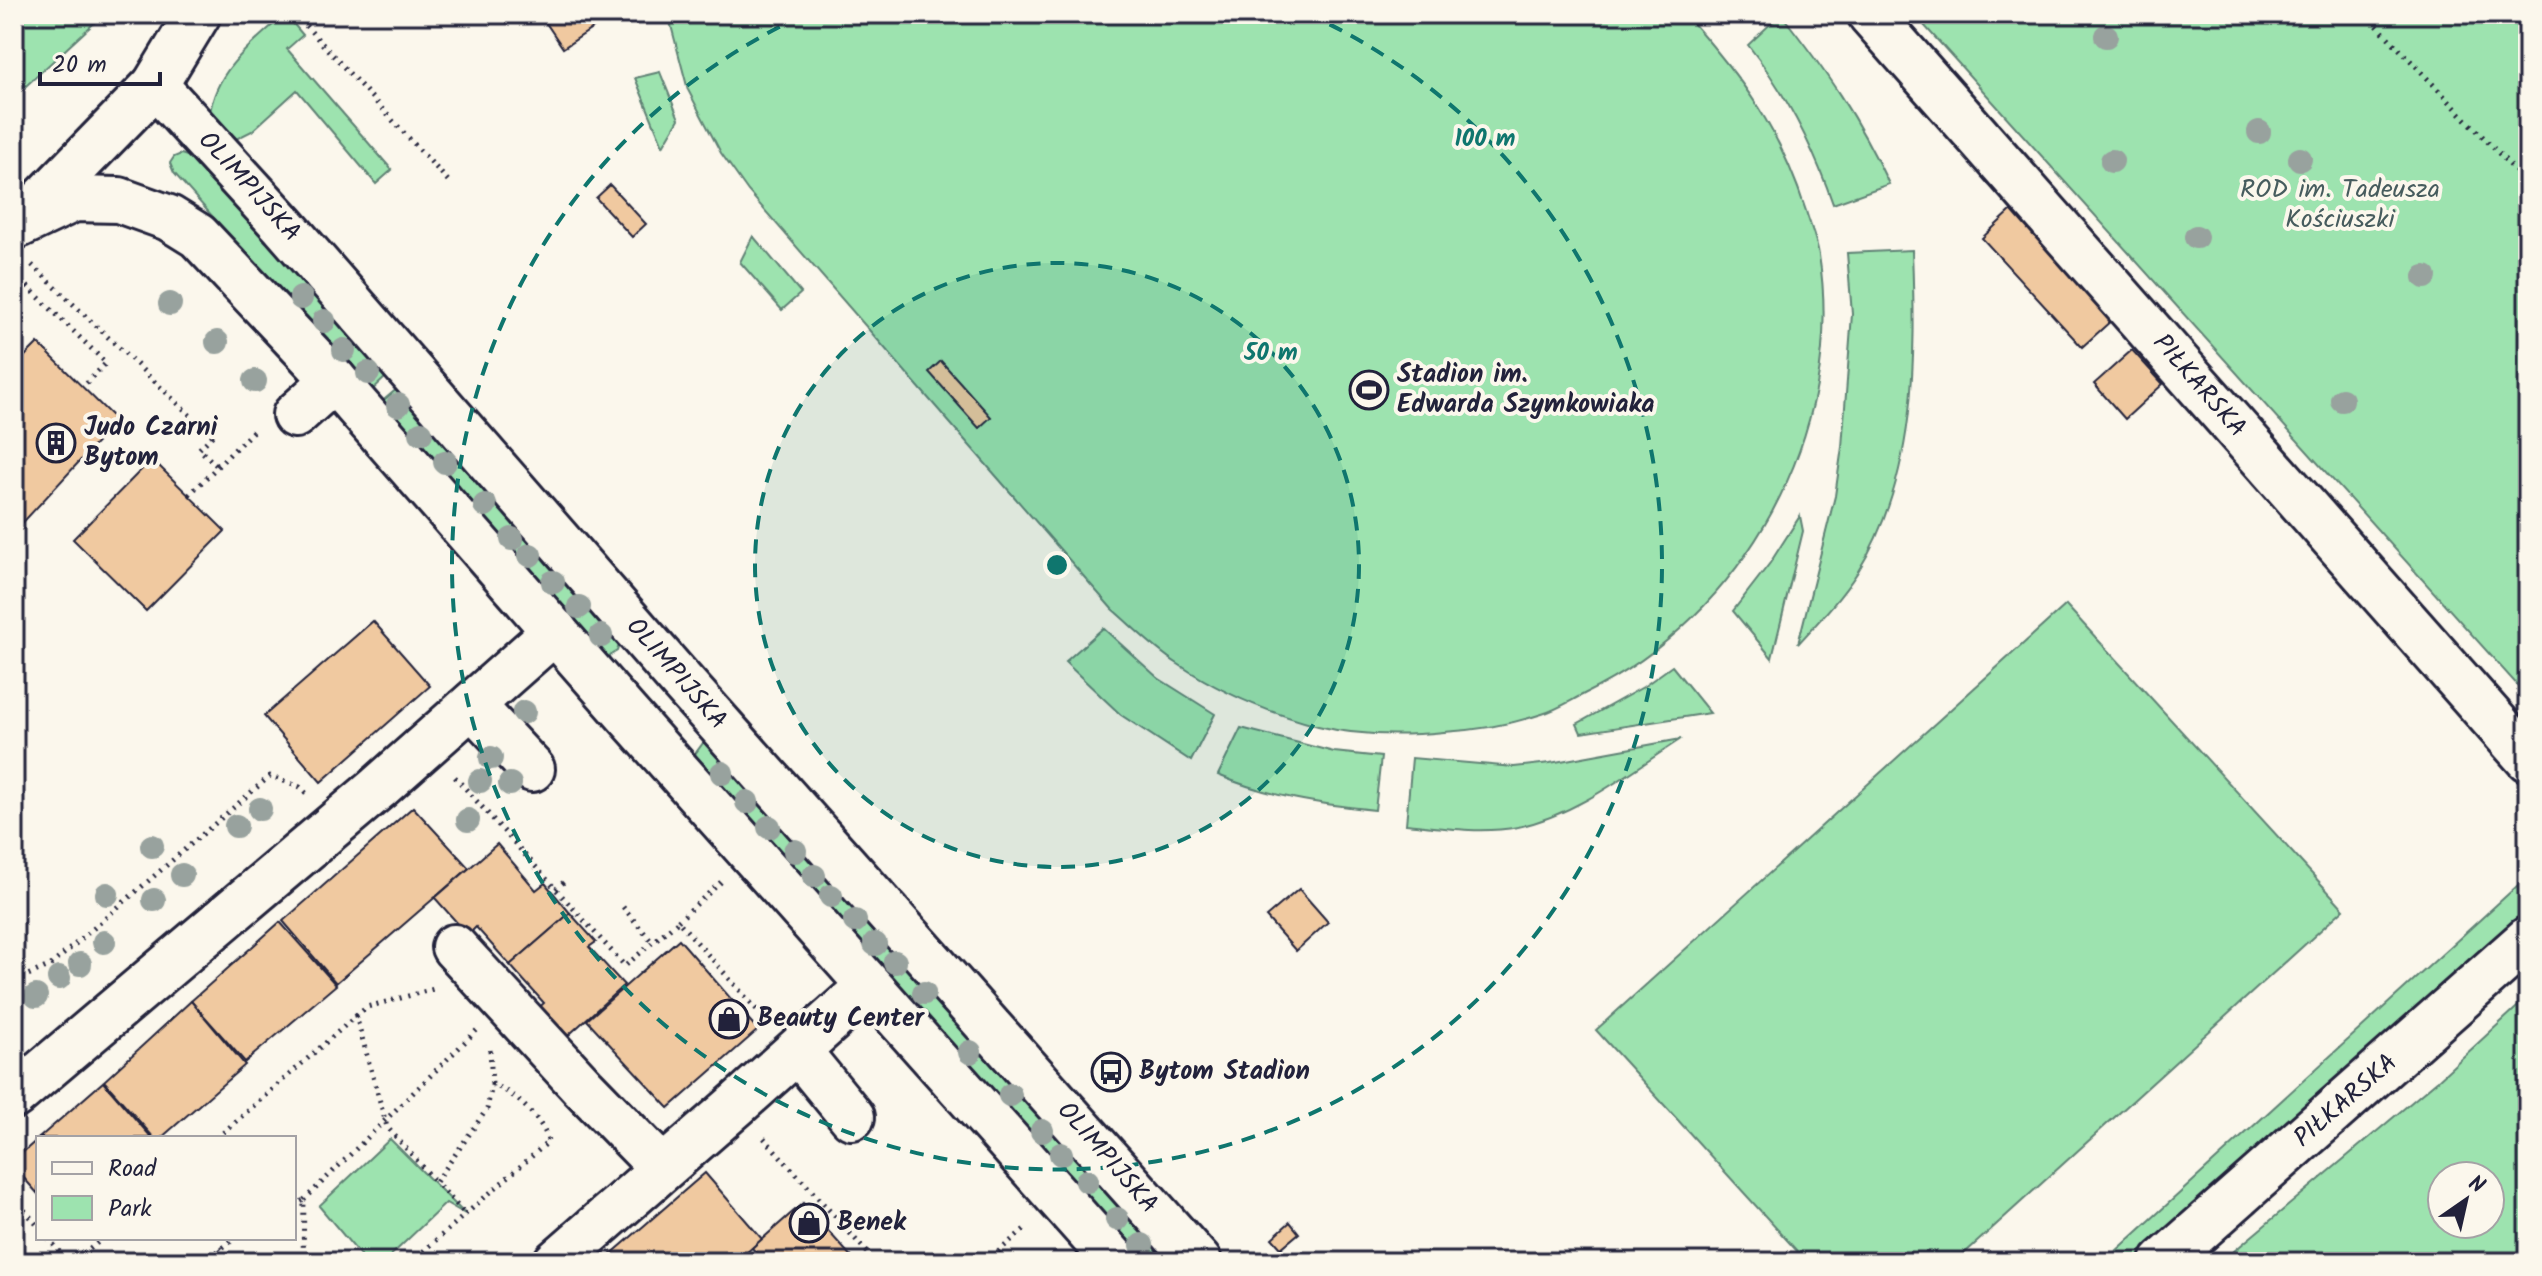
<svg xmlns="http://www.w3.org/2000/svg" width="2542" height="1276" font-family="Kalam,sans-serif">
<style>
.green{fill:#9de3af;stroke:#608275;stroke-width:2;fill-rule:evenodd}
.building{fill:#f0c9a0;stroke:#22223b;stroke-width:2}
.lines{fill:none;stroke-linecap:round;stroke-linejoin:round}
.minor-casing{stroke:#22223b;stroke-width:50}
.path{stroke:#22223b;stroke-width:5;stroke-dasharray:2 6;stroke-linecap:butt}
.minor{stroke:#fbf7ec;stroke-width:44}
.tree{fill:#98a29e}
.ring{fill:none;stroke:#0f766e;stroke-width:4;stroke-dasharray:14 10}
.labels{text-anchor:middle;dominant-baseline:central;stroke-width:8;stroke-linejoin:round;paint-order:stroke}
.street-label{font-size:26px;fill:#22223b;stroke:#fbf7ec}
.park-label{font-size:26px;fill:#475c5e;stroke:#fbf7ec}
.poi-label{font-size:26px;font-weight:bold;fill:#22223b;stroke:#fbf7ec;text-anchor:start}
.centre{fill:#0f766e;stroke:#fbf7ec;stroke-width:4}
.ring-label{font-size:24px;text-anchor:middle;font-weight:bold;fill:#0f766e;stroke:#fbf7ec;stroke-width:8;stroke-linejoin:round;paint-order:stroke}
</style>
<rect width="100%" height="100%" fill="#fbf7ec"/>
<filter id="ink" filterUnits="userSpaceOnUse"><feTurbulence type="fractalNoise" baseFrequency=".0125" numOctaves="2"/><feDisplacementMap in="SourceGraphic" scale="16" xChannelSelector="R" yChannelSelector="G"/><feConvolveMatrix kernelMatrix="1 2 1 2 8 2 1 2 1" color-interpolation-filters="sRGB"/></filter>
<g filter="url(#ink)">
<g class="green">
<path d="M14,14H104L14,97Z"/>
<path d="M285,14L303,35L287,49L392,170L376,184L297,90L252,131L234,140L210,114C215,70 254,42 285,14Z"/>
<path d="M668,14H1685C1742,78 1779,127 1806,211C1810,225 1817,240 1819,255C1847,432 1744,617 1584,694C1570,701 1556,710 1542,714C1509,725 1477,730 1444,732C1404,736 1357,736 1318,726C1269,713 1220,692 1178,664C1154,649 1133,627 1112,609L748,191L721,153L688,90Z"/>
<path d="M1781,14C1826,71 1858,118 1889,184L1833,204C1813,146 1786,93 1748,45Z"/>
<path d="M1914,14H2528V697Z"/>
<path d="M660,72L679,119L663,146L635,78Z"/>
<path d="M181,154L193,158L387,376L369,393L174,173L170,163L174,157Z"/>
<path d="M753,236L801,293L782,310L740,262Z"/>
<path d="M1912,250C1916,358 1917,477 1857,573C1840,599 1819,621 1798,644L1835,496L1842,447L1852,314L1847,253Z"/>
<path d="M398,388L621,639L617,651L607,657L593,649L379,404Z"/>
<path d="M1800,516L1803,531L1772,658L1733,611L1770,563Z"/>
<path d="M2066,605L2344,909L1955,1262H1807L1596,1030Z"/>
<path d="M1103,628L1158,678L1215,714L1191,761L1121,715L1065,662Z"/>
<path d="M1672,666L1710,713L1581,733L1577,724L1643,687Z"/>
<path d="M1241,728L1334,752L1381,757L1375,810C1320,804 1269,797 1218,775Z"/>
<path d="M1681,739C1630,772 1578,814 1518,827C1481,834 1443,828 1406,824L1412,758L1514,767L1550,763Z"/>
<path d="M703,743H714L1160,1249L1143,1262H1133L699,768L695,754Z"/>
<path d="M2528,876V939L2163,1262H2104Z"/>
<path d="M2528,997V1262H2221L2438,1080ZM2442,1176H2490V1224H2442Z"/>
<path d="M390,1139L465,1214L446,1203L384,1262H366L319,1206Z"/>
</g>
<g class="building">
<path d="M540,14H614L563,48Z"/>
<path d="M610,185L646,224L632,237L596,198Z"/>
<path d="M2012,210L2112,320L2082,347L1982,238Z"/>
<path d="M38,343L117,421L14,532V367Z"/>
<path d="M2132,350L2163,384L2125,419L2094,384Z"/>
<path d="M941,361L991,417L979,428L929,372Z"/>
<path d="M152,459L225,531L146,611L73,539Z"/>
<path d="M373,621L430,686L321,782L264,716Z"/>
<path d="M413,807L469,868L336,983L283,921Z"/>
<path d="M497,844L536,890L545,883L570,913L510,965L476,927L468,935L435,898Z"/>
<path d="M1299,889L1328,922L1296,951L1266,917Z"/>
<path d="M570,913L596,942L589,947L624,985L561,1042L535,1011L544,1003L510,965Z"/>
<path d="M280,922L336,985L245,1062L191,1001Z"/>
<path d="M679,939L758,1030L669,1108L587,1020Z"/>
<path d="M191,1001L245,1065L161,1138H154L104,1081Z"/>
<path d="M103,1082L152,1138H39Z"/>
<path d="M38,1139V1194L14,1167V1160Z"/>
<path d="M705,1173L762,1239L736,1262H602Z"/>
<path d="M803,1203L856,1262H764L752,1248Z"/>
<path d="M1290,1222L1299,1233L1281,1248L1272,1238Z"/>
</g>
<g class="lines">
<g class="minor-casing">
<g id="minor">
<path d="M1870,14L2528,759"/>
<path d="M155,85L284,226L681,681L1199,1262"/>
<path d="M33,210L155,85L198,14"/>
<path d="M19,225L74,199L119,200L169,218L198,236L334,380L626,713L1116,1262"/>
<path d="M295,415L334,380"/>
<path d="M472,705L532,769"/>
<path d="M454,947L583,1087L662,1168"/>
<path d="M798,1051L852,1117"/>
<path d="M14,1096L378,788L555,631"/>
<path d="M556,1262L735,1106L869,986"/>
<path d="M2163,1262L2528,939"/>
</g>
</g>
<g class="path">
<path d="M295,14L451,184"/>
<path d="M2366,14L2528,184"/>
<path d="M32,265L212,436L199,449L217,466"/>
<path d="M16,275L106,363L83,387"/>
<path d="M189,495L256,428"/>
<path d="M455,777L625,966L678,921L767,1021"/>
<path d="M556,889L565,881"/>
<path d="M623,907L652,942"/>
<path d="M678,921L722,881"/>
<path d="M14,981L51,965L270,776L300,787L306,793"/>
<path d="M356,1016L367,1007L434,989"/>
<path d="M490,1050L492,1085"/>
<path d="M217,1138L356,1016L387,1127L436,1182"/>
<path d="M764,1138L876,1262"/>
<path d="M14,1198L38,1226"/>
<path d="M304,1200L477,1030"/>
<path d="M294,1205L304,1200L303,1262"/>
<path d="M48,1238L68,1262"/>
<path d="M220,1248L233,1262"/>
<path d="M70,1262L78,1259L103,1238"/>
<path d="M204,1262L235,1238"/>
<path d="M411,1262L548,1142C546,1122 511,1089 492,1085L487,1109L436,1182L465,1214"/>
<path d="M986,1262L1028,1226"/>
</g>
<use href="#minor" class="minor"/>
</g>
<g class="tree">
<circle cx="2106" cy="36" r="12"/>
<circle cx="2259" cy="132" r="12"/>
<circle cx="2300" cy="159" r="12"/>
<circle cx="2112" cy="161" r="12"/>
<circle cx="2196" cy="237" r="12"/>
<circle cx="2425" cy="277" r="12"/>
<circle cx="301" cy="298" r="12"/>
<circle cx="170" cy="304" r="12"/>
<circle cx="324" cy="321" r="12"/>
<circle cx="217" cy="342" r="12"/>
<circle cx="344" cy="350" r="12"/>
<circle cx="368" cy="373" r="12"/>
<circle cx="255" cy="381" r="12"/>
<circle cx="2342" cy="400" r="12"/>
<circle cx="398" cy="405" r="12"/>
<circle cx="421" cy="433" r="12"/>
<circle cx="445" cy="462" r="12"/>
<circle cx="485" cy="505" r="12"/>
<circle cx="512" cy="539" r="12"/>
<circle cx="530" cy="555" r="12"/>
<circle cx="553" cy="582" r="12"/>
<circle cx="579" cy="607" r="12"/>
<circle cx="601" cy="636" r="12"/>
<circle cx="524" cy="712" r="12"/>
<circle cx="491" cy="758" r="12"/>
<circle cx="722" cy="773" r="12"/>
<circle cx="480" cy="781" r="12"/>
<circle cx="510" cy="784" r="12"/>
<circle cx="747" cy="802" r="12"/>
<circle cx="260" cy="809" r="12"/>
<circle cx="468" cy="820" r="12"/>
<circle cx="236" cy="826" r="12"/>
<circle cx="769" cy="827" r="12"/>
<circle cx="152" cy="846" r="12"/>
<circle cx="795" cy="851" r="12"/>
<circle cx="182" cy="875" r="12"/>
<circle cx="814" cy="876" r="12"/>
<circle cx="107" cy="894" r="12"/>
<circle cx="831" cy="896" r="12"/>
<circle cx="154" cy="900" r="12"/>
<circle cx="855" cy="921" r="12"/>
<circle cx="104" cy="942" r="12"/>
<circle cx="875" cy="944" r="12"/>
<circle cx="895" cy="962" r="12"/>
<circle cx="80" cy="964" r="12"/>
<circle cx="59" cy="978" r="12"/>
<circle cx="924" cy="993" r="12"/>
<circle cx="36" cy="996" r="12"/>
<circle cx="970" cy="1052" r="12"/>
<circle cx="1010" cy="1095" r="12"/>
<circle cx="1042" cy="1131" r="12"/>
<circle cx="1061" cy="1154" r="12"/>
<circle cx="1087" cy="1181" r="12"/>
<circle cx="1117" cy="1219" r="12"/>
<circle cx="1142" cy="1245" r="12"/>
</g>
</g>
<circle cx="1057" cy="565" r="302" fill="#0f766e" fill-opacity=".12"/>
<g class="ring">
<circle cx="1057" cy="565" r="302"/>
<path d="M1308 14A605 605 0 1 1 806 14"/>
</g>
<defs>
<g id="stadium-ring" transform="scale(2)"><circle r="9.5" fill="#fbf7ec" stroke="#22223b" stroke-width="1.5"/><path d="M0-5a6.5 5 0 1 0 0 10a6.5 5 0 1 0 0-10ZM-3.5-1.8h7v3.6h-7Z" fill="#22223b"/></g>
<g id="building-ring" transform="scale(2)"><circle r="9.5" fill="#fbf7ec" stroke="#22223b" stroke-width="1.5"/><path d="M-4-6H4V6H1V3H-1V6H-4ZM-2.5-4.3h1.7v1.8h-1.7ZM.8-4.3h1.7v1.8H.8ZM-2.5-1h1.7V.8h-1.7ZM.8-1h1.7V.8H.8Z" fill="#22223b"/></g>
<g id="shop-ring" transform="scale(2)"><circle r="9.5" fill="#fbf7ec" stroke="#22223b" stroke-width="1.5"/><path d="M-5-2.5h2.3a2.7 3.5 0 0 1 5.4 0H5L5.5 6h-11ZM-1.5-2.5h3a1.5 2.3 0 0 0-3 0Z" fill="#22223b"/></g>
<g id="bus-ring" transform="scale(2)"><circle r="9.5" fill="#fbf7ec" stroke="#22223b" stroke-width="1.5"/><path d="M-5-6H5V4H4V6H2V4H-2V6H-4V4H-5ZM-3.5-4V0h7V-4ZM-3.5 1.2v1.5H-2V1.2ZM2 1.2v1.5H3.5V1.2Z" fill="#22223b"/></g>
</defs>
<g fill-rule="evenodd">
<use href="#stadium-ring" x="1369" y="390"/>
<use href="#building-ring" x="56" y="443"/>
<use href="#shop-ring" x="729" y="1019"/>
<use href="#bus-ring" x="1111" y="1072"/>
<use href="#shop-ring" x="809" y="1223"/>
</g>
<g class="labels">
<g class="street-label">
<text transform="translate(249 187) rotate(48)">OLIMPIJSKA</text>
<text transform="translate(2199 386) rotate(49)">PIŁKARSKA</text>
<text transform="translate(676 674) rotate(49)">OLIMPIJSKA</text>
<text transform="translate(2346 1101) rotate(-41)">PIŁKARSKA</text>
<text transform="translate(1107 1158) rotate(49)">OLIMPIJSKA</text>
</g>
<g class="park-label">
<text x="2340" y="190">ROD im. Tadeusza<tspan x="2340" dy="30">Kościuszki</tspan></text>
</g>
<g class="poi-label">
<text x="1397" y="375">Stadion im.<tspan x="1397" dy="30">Edwarda Szymkowiaka</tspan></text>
<text x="84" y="428">Judo Czarni<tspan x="84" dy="30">Bytom</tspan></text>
<text x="757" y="1019">Beauty Center</text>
<text x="1139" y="1072">Bytom Stadion</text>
<text x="837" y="1223">Benek</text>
</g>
</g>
<circle cx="1057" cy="565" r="12" class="centre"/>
<g class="ring-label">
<text x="1485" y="146">100 m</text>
<text x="1271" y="360">50 m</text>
</g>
<rect width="2542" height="1276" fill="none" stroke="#fbf7ec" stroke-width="48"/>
<rect x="24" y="24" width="2494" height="1228" fill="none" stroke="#22223b" stroke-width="3" filter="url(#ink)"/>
<rect x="36" y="1136" width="260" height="104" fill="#fbf7ec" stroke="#a4a2a5" stroke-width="2"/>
<rect x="52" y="1162" width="40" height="12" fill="#fbf7ec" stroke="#a4a2a5" stroke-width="2"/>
<text x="108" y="1176" font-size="24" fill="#22223b">Road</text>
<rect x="52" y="1196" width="40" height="24" fill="#9de3af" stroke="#a4a2a5" stroke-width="2"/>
<text x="108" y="1216" font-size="24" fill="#22223b">Park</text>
<g transform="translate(2466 1200) rotate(34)"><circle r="38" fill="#fbf7ec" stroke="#a4a2a5" stroke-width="2"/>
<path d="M0-6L14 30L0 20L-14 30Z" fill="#22223b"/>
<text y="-12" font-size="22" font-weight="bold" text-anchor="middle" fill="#22223b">N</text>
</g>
<path d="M40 72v12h120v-12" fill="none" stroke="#22223b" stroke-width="4"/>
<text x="52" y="72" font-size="24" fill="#22223b" stroke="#fbf7ec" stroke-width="6" paint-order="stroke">20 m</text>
</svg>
